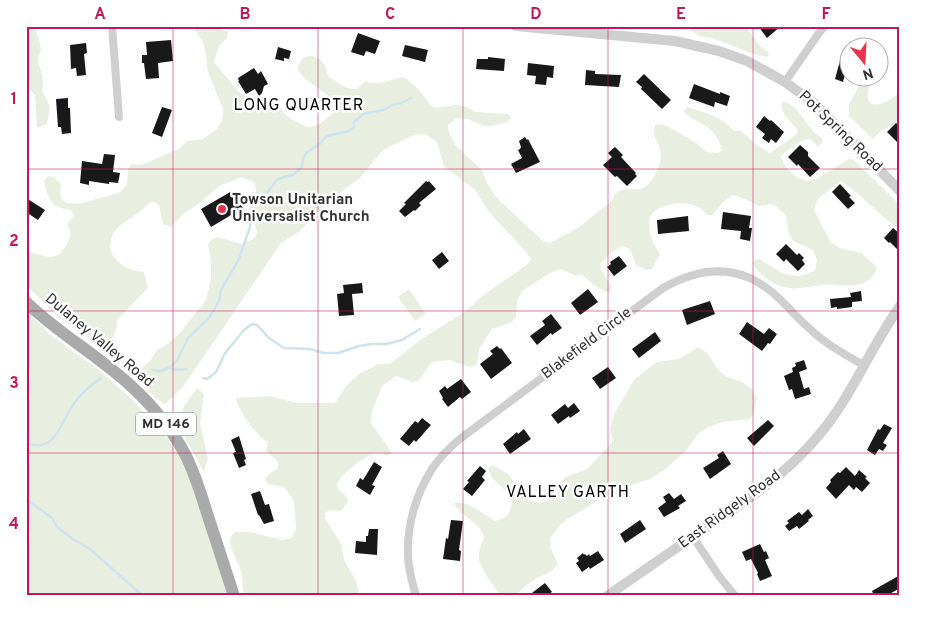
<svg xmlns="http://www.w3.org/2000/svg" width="926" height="622" font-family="Overpass,sans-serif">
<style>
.green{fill:#e9efe0}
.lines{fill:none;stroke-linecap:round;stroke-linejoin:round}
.stream{stroke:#cde3ee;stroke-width:2.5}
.building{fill:#191919}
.minor{stroke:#cfcfcf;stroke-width:8}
.tertiary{stroke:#cfcfcf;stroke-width:10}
.primary{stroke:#aaa;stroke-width:12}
.grid{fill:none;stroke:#c2185b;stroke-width:1;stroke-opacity:0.55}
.poi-dot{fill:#ea334c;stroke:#fff;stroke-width:2}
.labels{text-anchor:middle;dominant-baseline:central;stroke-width:5;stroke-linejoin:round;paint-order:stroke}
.shield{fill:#fff;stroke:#707070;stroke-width:1}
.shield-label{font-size:14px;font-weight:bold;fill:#323232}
.street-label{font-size:15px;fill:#323232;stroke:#fff}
.poi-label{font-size:15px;font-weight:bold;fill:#323232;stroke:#fff;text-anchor:start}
.neighbourhood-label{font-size:16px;letter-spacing:1px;fill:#000;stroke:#fff}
.neatline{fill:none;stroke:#c2185b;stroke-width:2}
.grid-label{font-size:16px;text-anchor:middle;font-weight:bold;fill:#c2185b}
</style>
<rect width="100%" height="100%" fill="#fff"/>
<g class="green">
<path d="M26,26H33L39,39L41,49L38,60L42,75L43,92L50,107L47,124L37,128L35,95L26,85Z"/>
<path d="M197,26H210L228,32L227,38L219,46L214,62L238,91L251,100L279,102C280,105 282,110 284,113C288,118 305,128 312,127C320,125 332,114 338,109L333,99L305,79L298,70C298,56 313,51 322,62C326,65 326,71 329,76C331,80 348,89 353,89C358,90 362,84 366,81L370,83H381L402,77L407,79L421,92L430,105L435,108L456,105L466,107L476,112L508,114L511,118L507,122L490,126H484L468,119L457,118L448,125V130L455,145L482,170L488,185L497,198L544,242L550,243L579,227L612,201C616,181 639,195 647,185C656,176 663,163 660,150C658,140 650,134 656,125L662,124L667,126L695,142L707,152L718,153L722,150C720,141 715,133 707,127C700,121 690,120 684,112L687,107C706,113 721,116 734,131L740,130L757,145L770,153L797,134V129L785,116L781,106L783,101C797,105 803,120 812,130C814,133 818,135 822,138V143L818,147L810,139C799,139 790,149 781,156C785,170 794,177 807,181L817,178L849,159L854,160L900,205V230C879,215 862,195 841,181L818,199L814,210L831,243L840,248L861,253L877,267C869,294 842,283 821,285C811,286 800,289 790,288C774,287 760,275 752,263L756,259L761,260L784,274L800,276L815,271L817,260L813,250L793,241L788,231L786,215L773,204L759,206L738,196L733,195L723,202L713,215H707C698,198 659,200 650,217C649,221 649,228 650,233C651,240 656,247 660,254L652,269L646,270L636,265L630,249L621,246L612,252L600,264L601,269L612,288L609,293L594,285L581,274L576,276L561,269L550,273L522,291L517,301L516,318L512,322L492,329L479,349L478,360L476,365L470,367L449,360L432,362L418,381L413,382L396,376L382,386L372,411L371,423L392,453L387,456C384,455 379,453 376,453C367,454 337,477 337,485C337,490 343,494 347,497L348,502L341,511L330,510L325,513V518L341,544L344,560L357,583L359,596H244C242,589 243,582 242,575C240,561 223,545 234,532H250L282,540L292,538L296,528L294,501L284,487L268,484L265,479L269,474L278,468V462L266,451L268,442C265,440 261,438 259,435C251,428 237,408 236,398L270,396L297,403H335L347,385L359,374L378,364H390L420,340L466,311L482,296L528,264L531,259L526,252L489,212L475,190L444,166L437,142L425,134L414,135L383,150L360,178L327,202L300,231L281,243L183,387L165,404L158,400L137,380V372L150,361L157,350L169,343L179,334L206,300L211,278V261L208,245L211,240L218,237L242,244L255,238L257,232L250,207L256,192L255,183L242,177L221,185L197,205L183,214L171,227L163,224L159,205L152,201C147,205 143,210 137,214C126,222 113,227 111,241C109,249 111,254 116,259C123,268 133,271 144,272L148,288L117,320C118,331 113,338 107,345L101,346L96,343L58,317L26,285V251C52,258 60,264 71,234L67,224L74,215L71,210C66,209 60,208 56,206C49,202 45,188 44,180L48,176L54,177L61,184L60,195L62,200L67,203L78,204L119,193L127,185L128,169L131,164L141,165L179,149L187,141L203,139L216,130L222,121L223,109L208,72L204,44L195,30Z"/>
<path d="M686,26H745L761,47L768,52L769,55L767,57L756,55L712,38L699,36Z"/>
<path d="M863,78H873C868,85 862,108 879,104C887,103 894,97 900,92V121L881,131L873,139L849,116V105Z"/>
<path d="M409,289L426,314L415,321L398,297Z"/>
<path d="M26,309L48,333L100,371L133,400L170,442L182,460L191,482L229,596H26Z"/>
<path d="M698,347L707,353L717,368L725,376L742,382L751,388L757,398L753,415L749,419L722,422L707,428L698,434L685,452L664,470L650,479L609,492L583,510L569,518L560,525L550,538L551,549L558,564C549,577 544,572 534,580C527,584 521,590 515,596H502C495,589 481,568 479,560C478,557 479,551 480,548C481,543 486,540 483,534C479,523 460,515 454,503C468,500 483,514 495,521C509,517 512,511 512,497L492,478L488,468L493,465L508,474L529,501L540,503L551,500L558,492L562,481L565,477L587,469L610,445L613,440L610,430L614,414L634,380L656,362L679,359Z"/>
<path d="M197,388L204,394L200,423L208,459L204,472L179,427L184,406Z"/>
</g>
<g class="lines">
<g class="stream">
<path d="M169,368L179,370L187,369"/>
<path d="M152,370L160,371L169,368L177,361L188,338L207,320L214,310L219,301L221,290L238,261L250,227L251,213L253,201L258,197L266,194L277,180L284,177L293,175L302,167L303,159L306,153L321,143L327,136L349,131L354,127V122L363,114L384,110L392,105L402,103L411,98"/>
<path d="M203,378L207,379L216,372L225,353L244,330L252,324L257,325L269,338L284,348L310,349L324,353H338L359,346L372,344H386L402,340L420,329"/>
<path d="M26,443C56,454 60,423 73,405C80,394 91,385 101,378"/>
<path d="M26,499L52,518L57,527L73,539L90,549L143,596"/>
</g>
</g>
<g class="building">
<path d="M758,26H781L767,38Z"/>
<path d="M358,33L380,41L375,54L366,51L364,56L351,52Z"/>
<path d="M171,40L173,61L158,63L159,78L146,79L144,63H142V55H147L146,42Z"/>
<path d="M86,43L87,53L84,54L86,75L77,76L76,68L71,69L70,45Z"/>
<path d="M405,45L428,50L425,62L402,56Z"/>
<path d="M278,47L291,51L289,59L284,58V61L275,59Z"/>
<path d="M843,50L848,52V74H845L843,82L835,79Z"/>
<path d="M488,57L505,59L504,71L476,69L477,59H488Z"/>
<path d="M528,63L554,66L553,78L547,77L546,85L535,84L536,76L527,75Z"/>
<path d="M254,68L258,74L261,71L268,84L264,86L262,93L259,96L255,89L246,94L238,81H239L238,78Z"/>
<path d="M586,70L595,71V74L621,75L619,87L585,85Z"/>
<path d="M644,74L671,100L662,109L641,89L642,87L636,82Z"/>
<path d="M694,84L720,94V92L730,96L727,106L715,102L714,107L689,98Z"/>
<path d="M68,98V108H70L71,133L62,134L61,127H58L56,99Z"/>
<path d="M162,107L172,110L162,137L152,133Z"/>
<path d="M764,116L770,121L771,120L784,132L776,143L771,139L769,143L762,138L765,134L756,127Z"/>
<path d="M896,123L900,126V145L887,132Z"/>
<path d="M525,137L527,140L528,139L540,162L516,173L511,164L522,158L518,150L520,149L521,147L519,141Z"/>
<path d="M800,145L808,152V156L820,168L810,177L798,164L797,166L788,157Z"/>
<path d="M615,147L623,155L621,157L636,173L635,174L637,176L627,186L617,176L615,177L603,165L612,157L608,153Z"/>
<path d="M104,154L115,155L113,172L120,173L118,183L109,182V184L89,181V185L80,183L82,161L102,164Z"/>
<path d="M426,181L428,182L429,181L436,189L419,203L421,205L415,211L414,210L405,217L399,211L406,204L404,203Z"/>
<path d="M840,184L851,196L849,197L855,203L848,209L832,192Z"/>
<path d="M232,191L243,208L211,227L201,209Z"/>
<path d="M26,198L45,210L38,220L26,212Z"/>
<path d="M723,212L751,216L749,228H752L750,241L740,239L741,231L721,229Z"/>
<path d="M688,216L689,231L658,234L657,220Z"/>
<path d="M893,228L900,234V252L890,242L889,243L884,238Z"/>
<path d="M786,244L797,255L799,253L804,258L802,260L805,264L798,271L786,259L784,262L776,254Z"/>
<path d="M442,252L449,261L439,269L432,260Z"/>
<path d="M619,256L627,266L614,276L607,267L611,264L610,262Z"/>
<path d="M362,283L363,293L352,294L354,315L339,316L337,294L344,293L343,285Z"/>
<path d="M588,289L598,302L580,315L571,303Z"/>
<path d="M861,291L862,301L852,302V307L837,309V307L831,308L830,299L851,297L850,293Z"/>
<path d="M710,301L715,314L687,325L682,310Z"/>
<path d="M551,314L562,328L552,335L551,333L537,345L530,336L545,325L542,321Z"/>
<path d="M747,322L764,334L769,328L777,334L770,344L768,343L762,351L739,334Z"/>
<path d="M655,332L661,341L639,358L632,349Z"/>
<path d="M497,346L500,349L501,348L512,363L491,379L480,364L493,354L490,351Z"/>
<path d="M804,360L807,369L799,372L804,389L809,387L811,394L795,399L792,389L789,390L784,376L793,372L792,368L796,366L795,363Z"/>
<path d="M608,367L616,378L600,389L592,378Z"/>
<path d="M461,379L471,392L462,399L460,397L448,407L442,399L443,398L439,391L445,386L447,389Z"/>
<path d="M574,403L580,411L570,418L569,416L558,424L551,415L565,404L568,408Z"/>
<path d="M422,418L431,425L416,442L414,440L409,446L400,439L415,421L418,423Z"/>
<path d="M768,420L774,426L754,446L747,438Z"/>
<path d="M884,424L892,428L883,443L887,445L883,451L879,449L875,455L867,450L878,429L880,430Z"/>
<path d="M524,429L531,439L510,454L503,444L517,432L518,434Z"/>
<path d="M239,436L246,459L244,460L246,465L239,468L233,453L236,452L231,440Z"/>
<path d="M723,451L731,464L710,479L703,468L719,458L717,455Z"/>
<path d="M374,462L382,467L372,485L375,486L370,495L356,486L360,478L363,480Z"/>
<path d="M480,466L486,471L482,477L485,480L472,496L463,489L469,482L467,481Z"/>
<path d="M846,467L855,476L859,470L867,477L865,478L870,483L862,492L856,487L854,490L849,485L836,499L826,488L831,482L830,480L838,472L840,473Z"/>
<path d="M260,491L265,505L269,504L274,521L264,524L259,515H258L251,494Z"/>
<path d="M669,493L674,499L681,494L686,501L678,506L680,508L664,517L658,508L666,502L663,497Z"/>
<path d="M808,509L813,516L808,520L809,521L799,529L797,526L789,531L785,526L789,523L787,521L799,512L802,515Z"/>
<path d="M451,520L463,521L459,550L461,551L460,561L443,559L446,538L448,539Z"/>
<path d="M640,520L646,529L625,543L620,534Z"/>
<path d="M369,529H378L377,555L355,553L356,541L366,542V536H368Z"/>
<path d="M760,544L764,552L766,551L769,558L765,560L772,576L760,581L757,574L758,573L751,559L746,561L742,552Z"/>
<path d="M598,551L604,560L590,569L589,567L582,572L576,563L579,561L577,558L583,553L584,555L585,554L587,556L589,554L590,556Z"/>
<path d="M900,575V588L886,596H874L872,591Z"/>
<path d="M545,583L552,592L546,596H528Z"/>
</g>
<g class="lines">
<g class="minor">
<path d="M112,26L119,117"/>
<path d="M785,82L819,33L825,26"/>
<path d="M693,537L719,576L735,596"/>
<path d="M416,596C412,582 408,568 408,554C407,525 416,494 432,469C440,457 450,447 461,438L663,288C700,267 738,263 773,293C786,304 797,318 811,330C827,345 846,355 865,366"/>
</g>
<g class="tertiary">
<path d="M516,26L675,41L719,51L747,61L785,82L814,103L830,119L900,191"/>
<path d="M607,596C637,575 668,554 698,533C742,504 785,476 819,435C852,396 870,348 900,306"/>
</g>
<path class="primary" d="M26,302C58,333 97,355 130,385C152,405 172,429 186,456C195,474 201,494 207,513C216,541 225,568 234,596"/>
</g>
<path class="grid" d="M173,26V596M318,26V596M463,26V596M608,26V596M753,26V596M26,169H900M26,311H900M26,453H900"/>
<circle class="poi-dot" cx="222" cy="209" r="5"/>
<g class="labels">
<rect class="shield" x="136" y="412.5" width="60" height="23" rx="4"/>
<g class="shield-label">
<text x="166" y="424">MD 146</text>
</g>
<g class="street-label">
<text transform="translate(840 132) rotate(44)">Pot Spring Road</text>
<text transform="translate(99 341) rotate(40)">Dulaney Valley Road</text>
<text transform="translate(587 344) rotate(-37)">Blakefield Circle</text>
<text transform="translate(730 510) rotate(-36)">East Ridgely Road</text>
</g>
<g class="poi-label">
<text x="232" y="200">Towson Unitarian<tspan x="232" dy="17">Universalist Church</tspan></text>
</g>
<g class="neighbourhood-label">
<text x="299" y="106">LONG QUARTER</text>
<text x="568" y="493">VALLEY GARTH</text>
</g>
</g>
<rect width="926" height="622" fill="none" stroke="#ffffff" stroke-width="55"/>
<g transform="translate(864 62) rotate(162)"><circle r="24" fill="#ffffff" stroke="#adadad"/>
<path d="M0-4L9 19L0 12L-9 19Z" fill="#ea334c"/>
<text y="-8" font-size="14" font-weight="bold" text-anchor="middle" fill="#323232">N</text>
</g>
<rect x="28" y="28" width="870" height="566" class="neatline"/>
<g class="grid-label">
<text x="100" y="19">A</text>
<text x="245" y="19">B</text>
<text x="390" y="19">C</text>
<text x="536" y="19">D</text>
<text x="681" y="19">E</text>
<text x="826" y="19">F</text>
<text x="14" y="104">1</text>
<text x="14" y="246">2</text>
<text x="14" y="388">3</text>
<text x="14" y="529">4</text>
</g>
</svg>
